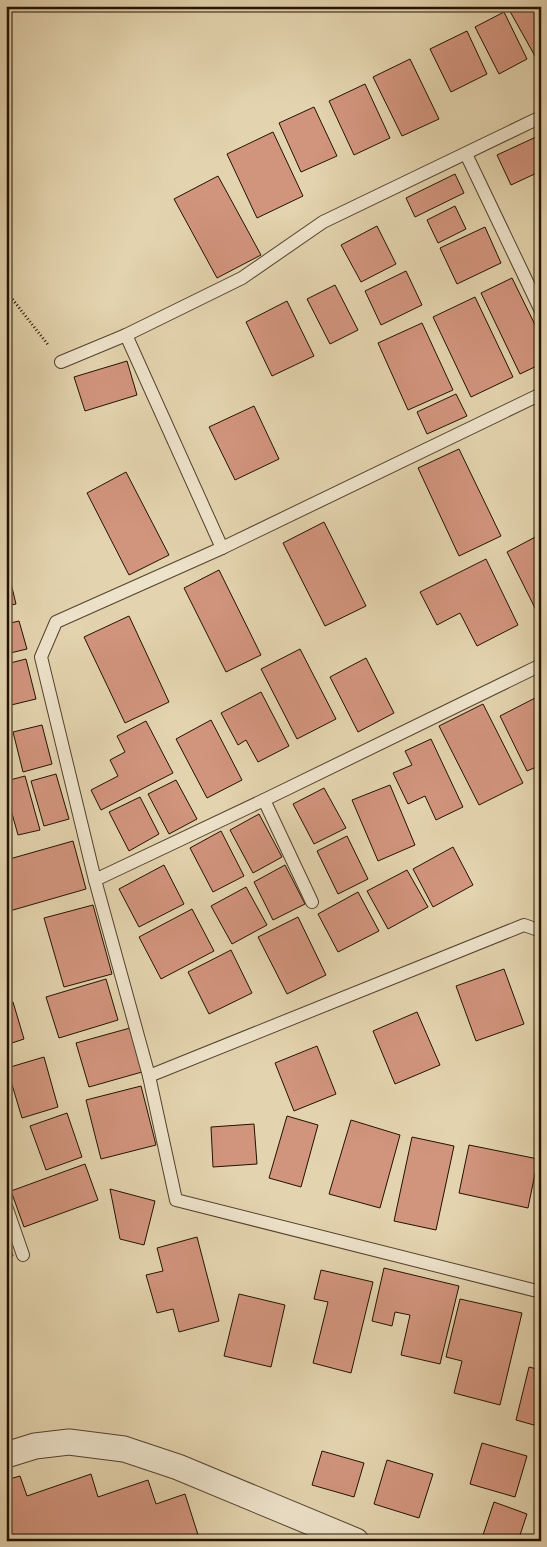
<svg xmlns="http://www.w3.org/2000/svg" width="547" height="1547" font-family="'Libre Caslon Text',serif">
<style>
.building{fill:#d1947d;stroke:#231200}
.lines{fill:none;stroke-linecap:round;stroke-linejoin:round}
.lane-casing{stroke:#53422c;stroke-width:14}
.street-casing{stroke:#53422c;stroke-width:27}
.path{stroke:#231200;stroke-width:3;stroke-dasharray:1 2.5;stroke-linecap:butt}
.lane{stroke:#ede2ca;stroke-width:12}
.street{stroke:#ede2ca;stroke-width:25}
</style>
<rect width="100%" height="100%" fill="#e3d3ae"/>
<filter id="stains"><feTurbulence type="fractalNoise" baseFrequency=".004" numOctaves="4"/><feColorMatrix values="0 0 0 0 .2 0 0 0 0 .09 0 0 0 0 .02 0 0 0 .5 -.17"/></filter>
<radialGradient id="worn" r=".72"><stop offset=".6" stop-color="#630" stop-opacity="0"/><stop offset="1" stop-color="#630" stop-opacity=".3"/></radialGradient>
<g class="building">
<path d="M507,6H541V65H540Z"/>
<path d="M504,12L527,59L499,74L475,27Z"/>
<path d="M467,31L487,74L451,92L430,49Z"/>
<path d="M410,59L439,119L402,136L373,77Z"/>
<path d="M365,84L390,138L354,155L329,101Z"/>
<path d="M314,107L337,156L301,172L279,123Z"/>
<path d="M273,132L303,196L257,218L227,154Z"/>
<path d="M536,137L541,148V171L511,185L497,155Z"/>
<path d="M455,174L464,193L415,217L406,198Z"/>
<path d="M218,176L261,255L217,278L174,199Z"/>
<path d="M455,206L466,229L438,243L427,220Z"/>
<path d="M377,226L396,264L361,282L341,245Z"/>
<path d="M485,227L501,263L457,284L440,248Z"/>
<path d="M406,271L422,305L381,325L365,291Z"/>
<path d="M512,278L541,337V364L520,374L481,293Z"/>
<path d="M335,285L358,330L330,344L307,299Z"/>
<path d="M475,297L513,377L471,397L433,317Z"/>
<path d="M287,301L314,356L272,376L246,322Z"/>
<path d="M422,323L453,390L408,410L378,343Z"/>
<path d="M127,361L137,395L85,411L74,377Z"/>
<path d="M456,394L467,416L427,434L417,412Z"/>
<path d="M254,406L279,459L235,480L209,427Z"/>
<path d="M459,449L501,536L459,556L418,468Z"/>
<path d="M126,472L169,555L129,575L87,493Z"/>
<path d="M324,522L366,606L325,626L283,543Z"/>
<path d="M541,534V612L538,614L507,552Z"/>
<path d="M486,559L518,625L477,646L460,613L437,625L420,592Z"/>
<path d="M219,570L261,655L226,672L184,588Z"/>
<path d="M9,575L16,604L6,606V576Z"/>
<path d="M129,616L169,702L125,723L84,637Z"/>
<path d="M19,621L27,649L6,654V624Z"/>
<path d="M300,649L336,719L297,739L261,669Z"/>
<path d="M366,658L394,713L358,732L330,677Z"/>
<path d="M26,659L36,699L7,706L6,664Z"/>
<path d="M261,692L289,746L258,762L246,740L238,745L221,713Z"/>
<path d="M539,696L541,700V765L527,771L500,716Z"/>
<path d="M483,704L523,783L479,805L439,726Z"/>
<path d="M211,720L242,780L207,798L176,739Z"/>
<path d="M146,721L173,773L101,810L91,790L118,776L110,760L125,752L117,736Z"/>
<path d="M42,725L52,764L23,772L13,732Z"/>
<path d="M431,739L463,807L436,820L425,796L408,804L393,773L412,765L405,751Z"/>
<path d="M6,751L12,772L6,774Z"/>
<path d="M56,774L69,819L44,826L31,781Z"/>
<path d="M25,776L40,830L18,835L11,810L6,811V781Z"/>
<path d="M176,780L197,819L169,834L148,794Z"/>
<path d="M390,785L415,845L378,861L352,800Z"/>
<path d="M324,788L346,828L314,844L293,804Z"/>
<path d="M140,797L159,834L129,851L109,812Z"/>
<path d="M259,814L282,857L253,873L230,830Z"/>
<path d="M221,831L244,876L213,892L190,848Z"/>
<path d="M347,836L368,879L338,894L317,851Z"/>
<path d="M73,841L86,889L6,912V860Z"/>
<path d="M453,847L473,885L433,907L413,869Z"/>
<path d="M164,865L184,904L139,927L119,889Z"/>
<path d="M285,865L305,904L273,920L254,882Z"/>
<path d="M407,870L428,907L388,929L367,891Z"/>
<path d="M246,887L267,925L232,944L211,906Z"/>
<path d="M358,892L379,931L338,952L318,914Z"/>
<path d="M93,905L112,974L64,987L44,918Z"/>
<path d="M192,909L214,951L161,979L139,937Z"/>
<path d="M298,917L326,975L287,994L258,937Z"/>
<path d="M231,950L252,993L209,1014L188,972Z"/>
<path d="M504,969L524,1024L476,1041L456,986Z"/>
<path d="M106,979L118,1020L59,1038L46,997Z"/>
<path d="M13,1002L24,1039L6,1045V1004Z"/>
<path d="M417,1012L440,1065L395,1084L373,1031Z"/>
<path d="M130,1028L142,1072L89,1087L76,1043Z"/>
<path d="M317,1046L336,1094L294,1111L275,1063Z"/>
<path d="M44,1057L58,1107L22,1118L7,1068Z"/>
<path d="M141,1086L156,1145L101,1159L86,1100Z"/>
<path d="M67,1113L82,1157L46,1170L30,1126Z"/>
<path d="M287,1116L318,1125L301,1187L269,1178Z"/>
<path d="M351,1120L400,1135L380,1208L329,1194Z"/>
<path d="M254,1124L257,1164L213,1167L211,1127Z"/>
<path d="M412,1137L454,1146L436,1230L394,1221Z"/>
<path d="M469,1145L538,1159L528,1208L459,1193Z"/>
<path d="M85,1164L98,1200L24,1227L11,1191Z"/>
<path d="M110,1189L155,1201L144,1245L120,1239Z"/>
<path d="M6,1231L13,1256L6,1258Z"/>
<path d="M197,1237L219,1321L179,1332L173,1309L157,1313L146,1275L163,1271L157,1248Z"/>
<path d="M384,1268L459,1286L440,1364L401,1355L410,1315L395,1312L392,1326L372,1321Z"/>
<path d="M321,1270L373,1282L351,1373L313,1363L328,1302L314,1299Z"/>
<path d="M239,1294L285,1305L271,1367L224,1356Z"/>
<path d="M460,1299L522,1313L500,1405L454,1393L462,1361L446,1357Z"/>
<path d="M529,1367L541,1370V1427L516,1420Z"/>
<path d="M482,1443L527,1456L515,1497L470,1484Z"/>
<path d="M322,1451L364,1463L354,1497L312,1485Z"/>
<path d="M387,1460L433,1474L419,1518L374,1504Z"/>
<path d="M91,1474L98,1497L148,1480L156,1504L185,1494L200,1541H6V1480L20,1476L27,1496Z"/>
<path d="M494,1502L527,1514L518,1541H481Z"/>
</g>
<g class="lines">
<g class="lane-casing">
<g id="lane">
<path d="M466,154L541,311"/>
<path d="M126,335L222,548"/>
<path d="M61,362L126,335L242,278L323,222L541,117"/>
<path d="M541,394L222,548L56,622L41,657L95,880L149,1076L176,1200L541,1292"/>
<path d="M264,800L312,902"/>
<path d="M95,880L264,800L541,665"/>
<path d="M149,1076L524,925L541,931"/>
<path d="M6,1206L23,1255"/>
</g>
</g>
<g class="street-casing">
<path id="street" d="M6,1455L35,1446L69,1442L124,1449L178,1467L356,1541"/>
</g>
<path class="path" d="M6,291L49,346"/>
<use href="#lane" class="lane"/>
<use href="#street" class="street"/>
</g>
<rect width="547" height="1547" fill="none" stroke="#e3d3ae" stroke-width="25"/>
<rect x="8" y="8" width="532" height="1532" fill="none" stroke="#231200" stroke-width="2.5"/>
<rect x="12" y="12" width="522" height="1522" fill="none" stroke="#231200"/>
<rect width="100%" height="100%" filter="url(#stains)"/>
<rect width="100%" height="100%" fill="url(#worn)"/>
</svg>
